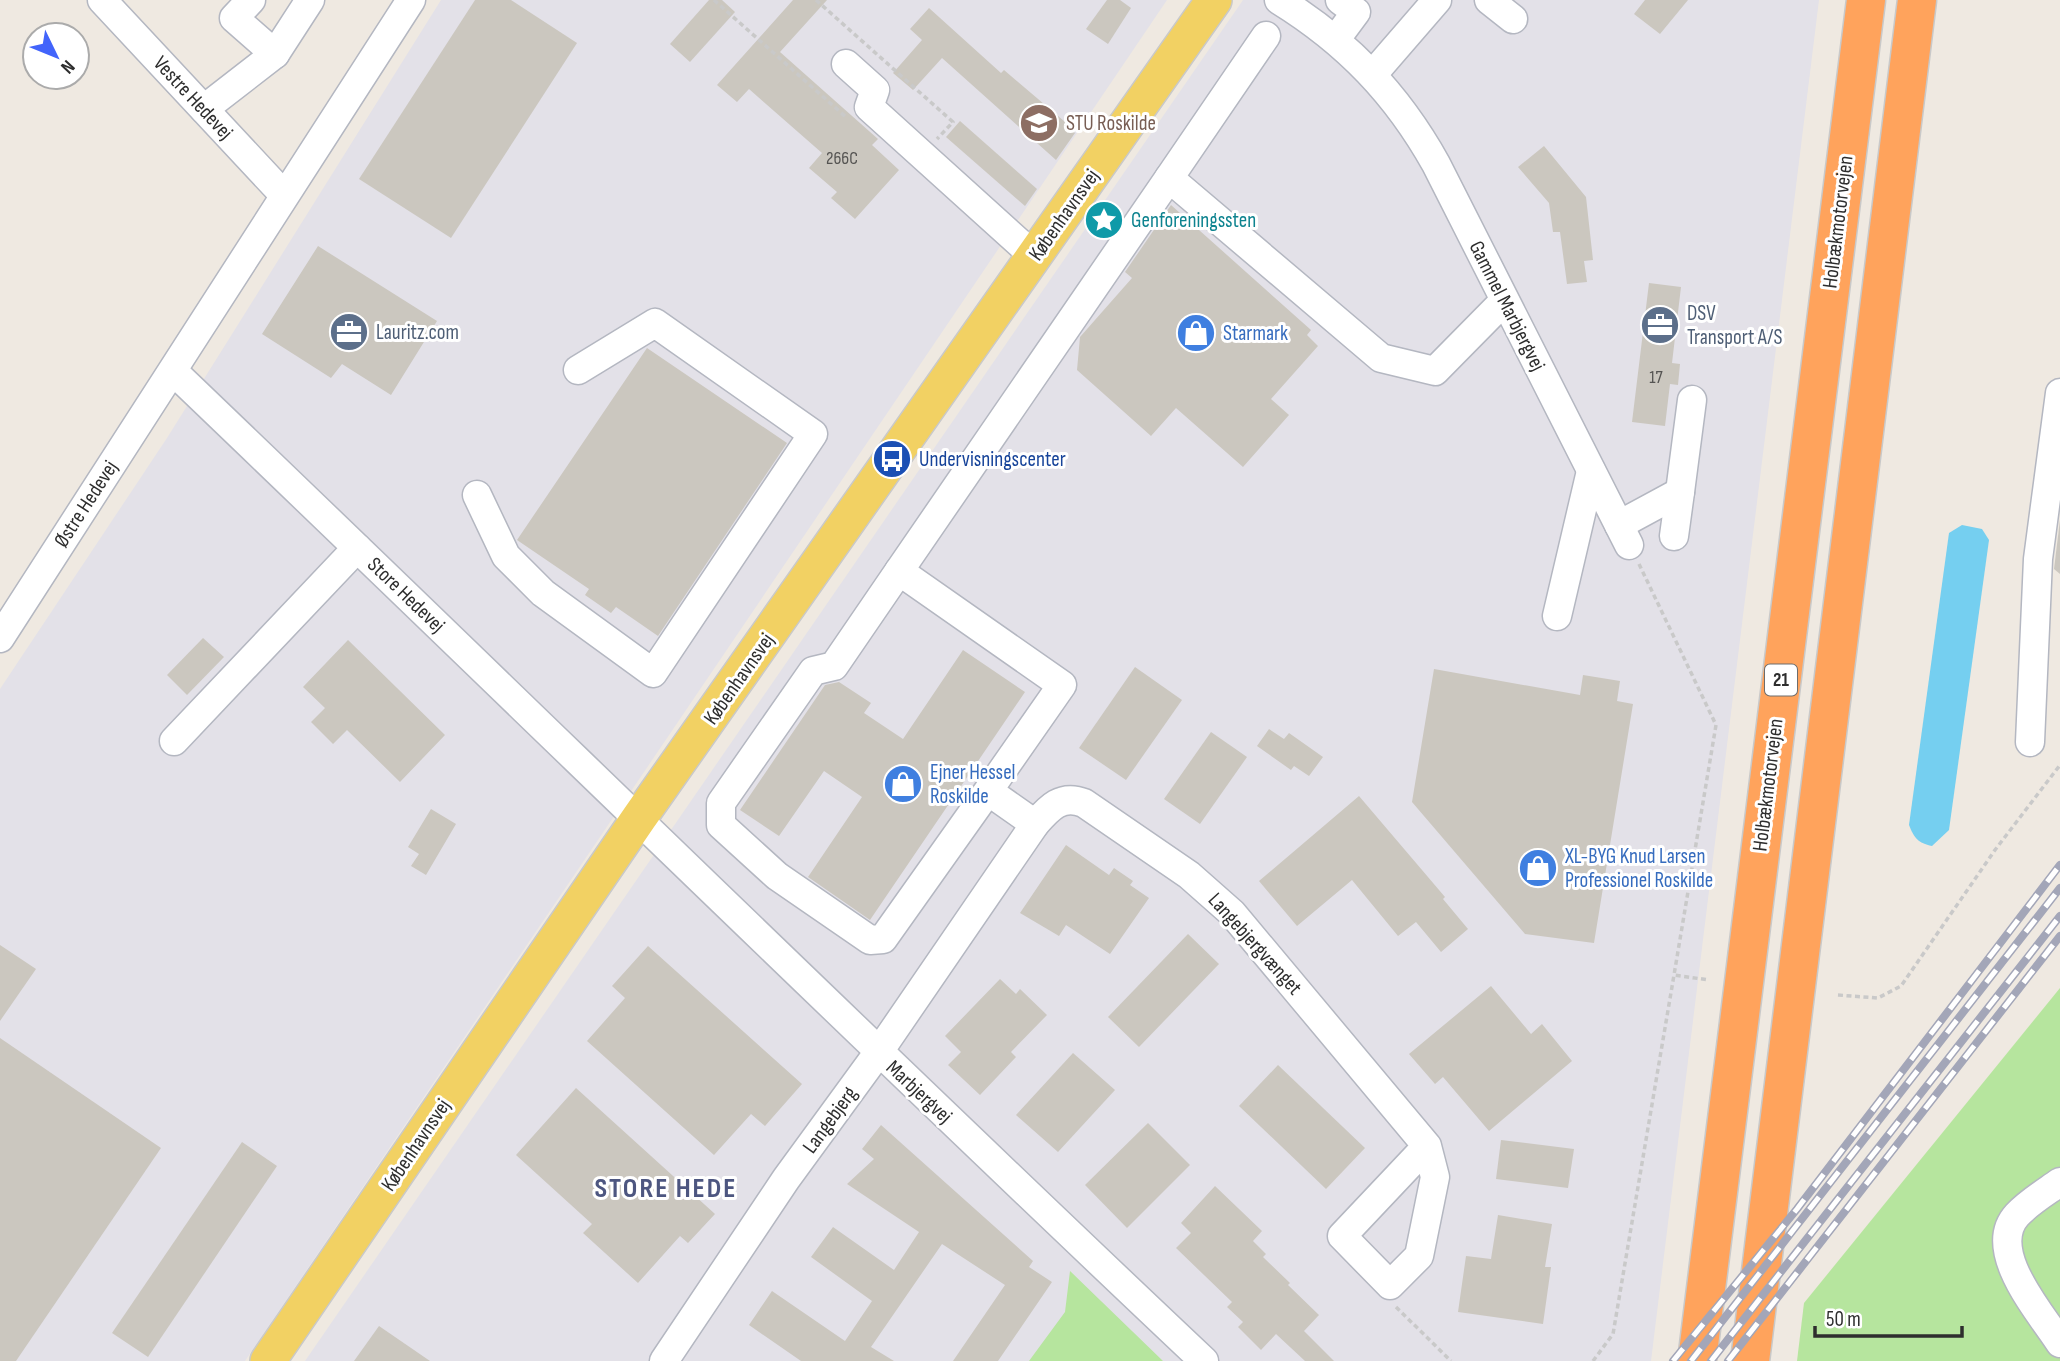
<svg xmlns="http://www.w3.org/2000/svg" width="2060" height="1361" font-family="'Sofia Sans Condensed',sans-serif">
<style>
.industrial{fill:#e3e1e8}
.green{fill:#b6e59e}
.water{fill:#75cff0}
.building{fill:#cbc7bf}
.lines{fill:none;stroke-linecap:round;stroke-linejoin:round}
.minor-casing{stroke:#b4b7c1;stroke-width:31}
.major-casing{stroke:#c9c9c9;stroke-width:38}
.highway-casing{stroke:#c9c9c9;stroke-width:41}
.path{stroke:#c9c9c9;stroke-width:3.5;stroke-dasharray:5 3.5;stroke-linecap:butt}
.minor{stroke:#fff;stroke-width:28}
.major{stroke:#f2d163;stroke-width:35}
.highway{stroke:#ffa35c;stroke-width:38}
.rail-casing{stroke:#a3a6b8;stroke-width:8}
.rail{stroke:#fff;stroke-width:5;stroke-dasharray:16;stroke-linecap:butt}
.labels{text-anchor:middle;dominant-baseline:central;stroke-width:6;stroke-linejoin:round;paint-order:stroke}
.number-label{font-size:18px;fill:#555452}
.shield{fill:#fff;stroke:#6d6d6d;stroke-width:2}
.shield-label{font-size:19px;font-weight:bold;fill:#2e2e2e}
.street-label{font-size:21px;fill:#2e2e2e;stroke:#fff}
.education-label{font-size:21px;fill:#785e54;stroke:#fff;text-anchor:start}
.culture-label{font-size:21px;fill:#0d838f;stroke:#fff;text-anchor:start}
.service-label{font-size:21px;fill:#4e5e75;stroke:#fff;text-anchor:start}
.shop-label{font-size:21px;fill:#366cbe;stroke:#fff;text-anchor:start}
.transit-label{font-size:21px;fill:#164399;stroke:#fff;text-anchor:start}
.district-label{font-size:28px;font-weight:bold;letter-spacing:2px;fill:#4d5680;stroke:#fff}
</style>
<rect width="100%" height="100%" fill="#efe9e1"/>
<g class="industrial">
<path d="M441,0H1167L245,1361H0V689L167,438Z"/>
<path d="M1243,0H1819L1651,1361H305Z"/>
</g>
<g class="green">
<path d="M2060,988V1361H1797L1804,1303Z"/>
<path d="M1070,1271L1163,1361H1029L1065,1312Z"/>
</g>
<path class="water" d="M1962,525L1982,529L1989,540L1949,830L1932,846C1918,843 1914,838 1909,825L1949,533Z"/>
<g class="building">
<path d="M475,0H511L577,43L451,238L359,179Z"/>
<path d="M709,0H722L735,12L690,62L670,44Z"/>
<path d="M793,0H827L780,52L878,139L872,145L899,170L855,219L831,198L837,192L809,168L822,153L749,89L737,102L717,85Z"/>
<path d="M1107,0H1120L1131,8L1108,44L1086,29Z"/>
<path d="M1645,0H1688L1660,34L1634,14Z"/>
<path d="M929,8L1001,73L1004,70L1071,127L1069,129L1075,133L1056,160L942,58L913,90L893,73L922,40L910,29Z"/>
<path d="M960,121L1037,189L1025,206L946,137Z"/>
<path d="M1544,146L1586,197L1593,260L1584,261L1587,282L1567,284L1560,232H1553L1549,203L1518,167Z"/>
<path d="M1171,205L1311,330L1307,335L1318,346L1271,399L1289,415L1243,467L1176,408L1151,436L1077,370L1080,337L1132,278L1125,272Z"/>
<path d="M318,246L437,321L391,395L342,364L331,378L262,334Z"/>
<path d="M1649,283L1681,287L1672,363L1680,364L1678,385L1670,384L1665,426L1632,422Z"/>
<path d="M647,348L787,443L658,636L616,607L611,613L585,595L589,589L517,540Z"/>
<path d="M2060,520V574L2054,569Z"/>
<path d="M203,638L224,657L187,695L167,675Z"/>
<path d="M348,640L445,735L400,782L347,730L333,744L311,722L325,708L303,687Z"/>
<path d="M963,650L1025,692L870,920L808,877L862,797L824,771L779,836L740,810L825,685L839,682L871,703L864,713L903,739Z"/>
<path d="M1135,667L1182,700L1126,780L1079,748Z"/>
<path d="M1434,669L1580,695L1583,675L1620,681L1617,701L1633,704L1594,943L1525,934L1412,802Z"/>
<path d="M1269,729L1284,739L1289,733L1323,757L1309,776L1294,766L1291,770L1257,746Z"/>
<path d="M1211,732L1247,757L1200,824L1164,799Z"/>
<path d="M1359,796L1445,897L1443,899L1468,929L1441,952L1416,922L1398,936L1352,880L1297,926L1259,881Z"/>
<path d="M431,809L456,824L426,875L411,866L419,854L408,847Z"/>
<path d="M1066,845L1109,875L1114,868L1133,881L1130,885L1149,898L1110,954L1066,925L1059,936L1020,913Z"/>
<path d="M1188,934L1219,964L1139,1047L1108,1017Z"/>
<path d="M0,945L36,969L0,1021Z"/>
<path d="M648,946L802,1084L765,1126L751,1114L714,1155L587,1041L625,998L612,986Z"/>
<path d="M1000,979L1016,994L1020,989L1047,1015L1011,1052L1016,1057L980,1095L948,1065L961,1052L945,1036Z"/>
<path d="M1491,986L1531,1034L1542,1024L1572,1061L1489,1131L1443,1077L1435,1084L1409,1054Z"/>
<path d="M0,1038L161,1148L16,1361H0Z"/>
<path d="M1073,1053L1115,1090L1058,1152L1016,1115Z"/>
<path d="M1278,1065L1365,1148L1326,1189L1239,1106Z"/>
<path d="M576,1088L715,1214L688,1243L680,1236L638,1283L583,1233L592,1224L516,1155Z"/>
<path d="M1148,1123L1190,1165L1127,1228L1085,1185Z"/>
<path d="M881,1125L1033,1261L1029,1267L1052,1282L998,1361H953L1005,1285L942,1244L871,1347L894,1361H801L749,1325L772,1291L845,1341L872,1301L811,1257L833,1227L894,1270L919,1232L847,1184L874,1159L862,1149Z"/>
<path d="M1501,1140L1574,1149L1568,1188L1496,1179Z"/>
<path d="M242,1142L277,1166L148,1357L112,1333Z"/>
<path d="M1215,1186L1262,1231L1253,1241L1266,1254L1263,1257L1290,1283L1288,1285L1319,1315L1304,1331L1334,1361H1305L1276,1334L1261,1350L1238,1327L1243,1322L1227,1307L1232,1302L1176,1248L1191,1233L1181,1223Z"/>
<path d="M1498,1215L1552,1224L1545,1267H1551L1543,1324L1458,1312L1466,1256L1491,1259Z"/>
<path d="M379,1326L430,1361H354Z"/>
</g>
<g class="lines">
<g class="minor-casing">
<g id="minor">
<path d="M102,0L284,195"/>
<path d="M251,0L234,18L275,54"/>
<path d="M1279,0C1347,42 1397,94 1436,164L1629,545"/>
<path d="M1489,0L1513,19"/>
<path d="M1336,39L1356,12L1340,0"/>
<path d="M846,64L875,90L869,107L1035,257"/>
<path d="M1373,74L1437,0"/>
<path d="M204,109L275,54L310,0"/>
<path d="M1169,178L1266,36"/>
<path d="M173,371C517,700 857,1034 1204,1361"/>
<path d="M1680,492L1692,400"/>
<path d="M477,495L506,556L543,593L653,673L813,434L655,323L578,370"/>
<path d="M1619,525L1680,492L1674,536"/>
<path d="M899,571L1169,178L1381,358L1435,371L1504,301"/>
<path d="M1557,616L1591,471"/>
<path d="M0,638L411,0"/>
<path d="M174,741L357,548"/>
<path d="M2030,742L2038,559L2060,393"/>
<path d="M988,791L883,939L870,940L777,876L721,825V803L813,671L834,666L899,571L1062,685L988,791L1035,824"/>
<path d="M2060,1182C2046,1192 2029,1202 2017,1215C1985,1250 2040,1312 2060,1343"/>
<path d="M664,1361L786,1179L878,1053L1035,824C1049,808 1061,794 1084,803L1189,875L1232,913L1427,1146L1435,1177L1419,1256L1390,1285L1342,1236L1427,1146"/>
</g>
</g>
<g class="major-casing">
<path id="major" d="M268,1361L639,818L1214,0"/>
</g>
<g class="highway-casing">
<g id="highway">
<path d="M1697,1361L1866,0"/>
<path d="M1750,1361L1917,0"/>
</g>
</g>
<g class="path">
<path d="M714,0L847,118"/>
<path d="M816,0L953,122L937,139"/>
<path d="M1639,564L1716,725L1674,975"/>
<path d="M1838,995L1878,998L1901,986L1995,850L2060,765"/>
<path d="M1396,1307L1451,1361"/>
<path d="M1593,1361L1613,1334L1674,975L1709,980"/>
</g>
<use href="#minor" class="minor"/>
<use href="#major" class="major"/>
<use href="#highway" class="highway"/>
<g class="rail-casing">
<g id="rail">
<path d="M1673,1361L1797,1209L2060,865"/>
<path d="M1691,1361L2060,888"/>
<path d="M1711,1361L2060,916"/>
<path d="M1728,1361L2060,936"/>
</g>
</g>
<use href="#rail" class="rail"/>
</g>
<defs>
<g id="school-disc" transform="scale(2.0125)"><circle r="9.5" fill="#8d6e63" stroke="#fff"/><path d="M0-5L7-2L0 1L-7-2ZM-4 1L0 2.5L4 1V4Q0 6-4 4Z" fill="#fff"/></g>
<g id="sight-disc" transform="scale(2.0125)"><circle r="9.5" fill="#0f9aa8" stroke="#fff"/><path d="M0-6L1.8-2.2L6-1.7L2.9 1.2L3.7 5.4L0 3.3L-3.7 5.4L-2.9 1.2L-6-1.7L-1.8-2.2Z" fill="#fff"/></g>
<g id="office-disc" transform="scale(2.0125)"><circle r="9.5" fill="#5c6f8a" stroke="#fff"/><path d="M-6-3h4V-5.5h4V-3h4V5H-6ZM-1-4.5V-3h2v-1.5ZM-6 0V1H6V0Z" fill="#fff"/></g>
<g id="shop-disc" transform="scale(2.0125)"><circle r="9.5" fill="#3f7fe0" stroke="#fff"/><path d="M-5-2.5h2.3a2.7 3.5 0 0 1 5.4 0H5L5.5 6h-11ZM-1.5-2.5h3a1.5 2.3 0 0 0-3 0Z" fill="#fff"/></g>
<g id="bus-disc" transform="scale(2.0125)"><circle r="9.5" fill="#1a4fb4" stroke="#fff"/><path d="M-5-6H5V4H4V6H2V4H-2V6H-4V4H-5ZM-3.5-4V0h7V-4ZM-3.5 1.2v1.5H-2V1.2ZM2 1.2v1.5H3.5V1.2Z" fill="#fff"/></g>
</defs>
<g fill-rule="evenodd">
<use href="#school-disc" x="1039" y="123"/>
<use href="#sight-disc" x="1104" y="220"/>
<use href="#office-disc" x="1660" y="325"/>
<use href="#office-disc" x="349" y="332"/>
<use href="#shop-disc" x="1196" y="333"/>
<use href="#bus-disc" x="892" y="459"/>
<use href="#shop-disc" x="903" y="784"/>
<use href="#shop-disc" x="1538" y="868"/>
</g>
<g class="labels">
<g class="number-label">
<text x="842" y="158">266C</text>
<text x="1656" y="377">17</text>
</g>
<rect class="shield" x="1765" y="664.5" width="32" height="31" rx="5"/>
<g class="shield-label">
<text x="1781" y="680">21</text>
</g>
<g class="street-label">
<text transform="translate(193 98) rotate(47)">Vestre Hedevej</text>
<text transform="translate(1064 215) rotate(-55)">Københavnsvej</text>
<text transform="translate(1838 222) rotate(-83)">Holbækmotorvejen</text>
<text transform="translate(1507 306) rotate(63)">Gammel Marbjergvej</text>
<text transform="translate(86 504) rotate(-57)">Østre Hedevej</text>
<text transform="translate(406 595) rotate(44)">Store Hedevej</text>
<text transform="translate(739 679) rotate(-55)">Københavnsvej</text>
<text transform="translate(1768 785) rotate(-83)">Holbækmotorvejen</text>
<text transform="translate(1255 944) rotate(48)">Langebjergvænget</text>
<text transform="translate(919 1092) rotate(43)">Marbjergvej</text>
<text transform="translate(830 1120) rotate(-54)">Langebjerg</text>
<text transform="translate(416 1145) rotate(-56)">Københavnsvej</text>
</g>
<g class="education-label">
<text x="1066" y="123">STU Roskilde</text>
</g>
<g class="culture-label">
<text x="1131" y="220">Genforeningssten</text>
</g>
<g class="service-label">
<text x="1687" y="313">DSV<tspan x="1687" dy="24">Transport A/S</tspan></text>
<text x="376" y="332">Lauritz.com</text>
</g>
<g class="shop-label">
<text x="1223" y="333">Starmark</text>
<text x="930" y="772">Ejner Hessel<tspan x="930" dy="24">Roskilde</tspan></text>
<text x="1565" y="856">XL-BYG Knud Larsen<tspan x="1565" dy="24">Professionel Roskilde</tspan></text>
</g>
<g class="transit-label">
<text x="919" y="459">Undervisningscenter</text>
</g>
<g class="district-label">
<text x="666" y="1188">STORE HEDE</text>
</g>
</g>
<g transform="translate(56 56) rotate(133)"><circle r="33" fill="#ffffff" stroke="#ababab" stroke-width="2"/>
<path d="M0-5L12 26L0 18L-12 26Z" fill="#4264fb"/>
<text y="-10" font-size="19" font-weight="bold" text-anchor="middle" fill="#2e2e2e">N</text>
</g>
<path d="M1815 1326v10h147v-10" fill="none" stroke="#2e2e2e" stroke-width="3.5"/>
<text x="1826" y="1326" font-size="21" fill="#2e2e2e" stroke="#ffffff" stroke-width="5" paint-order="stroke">50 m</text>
</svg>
